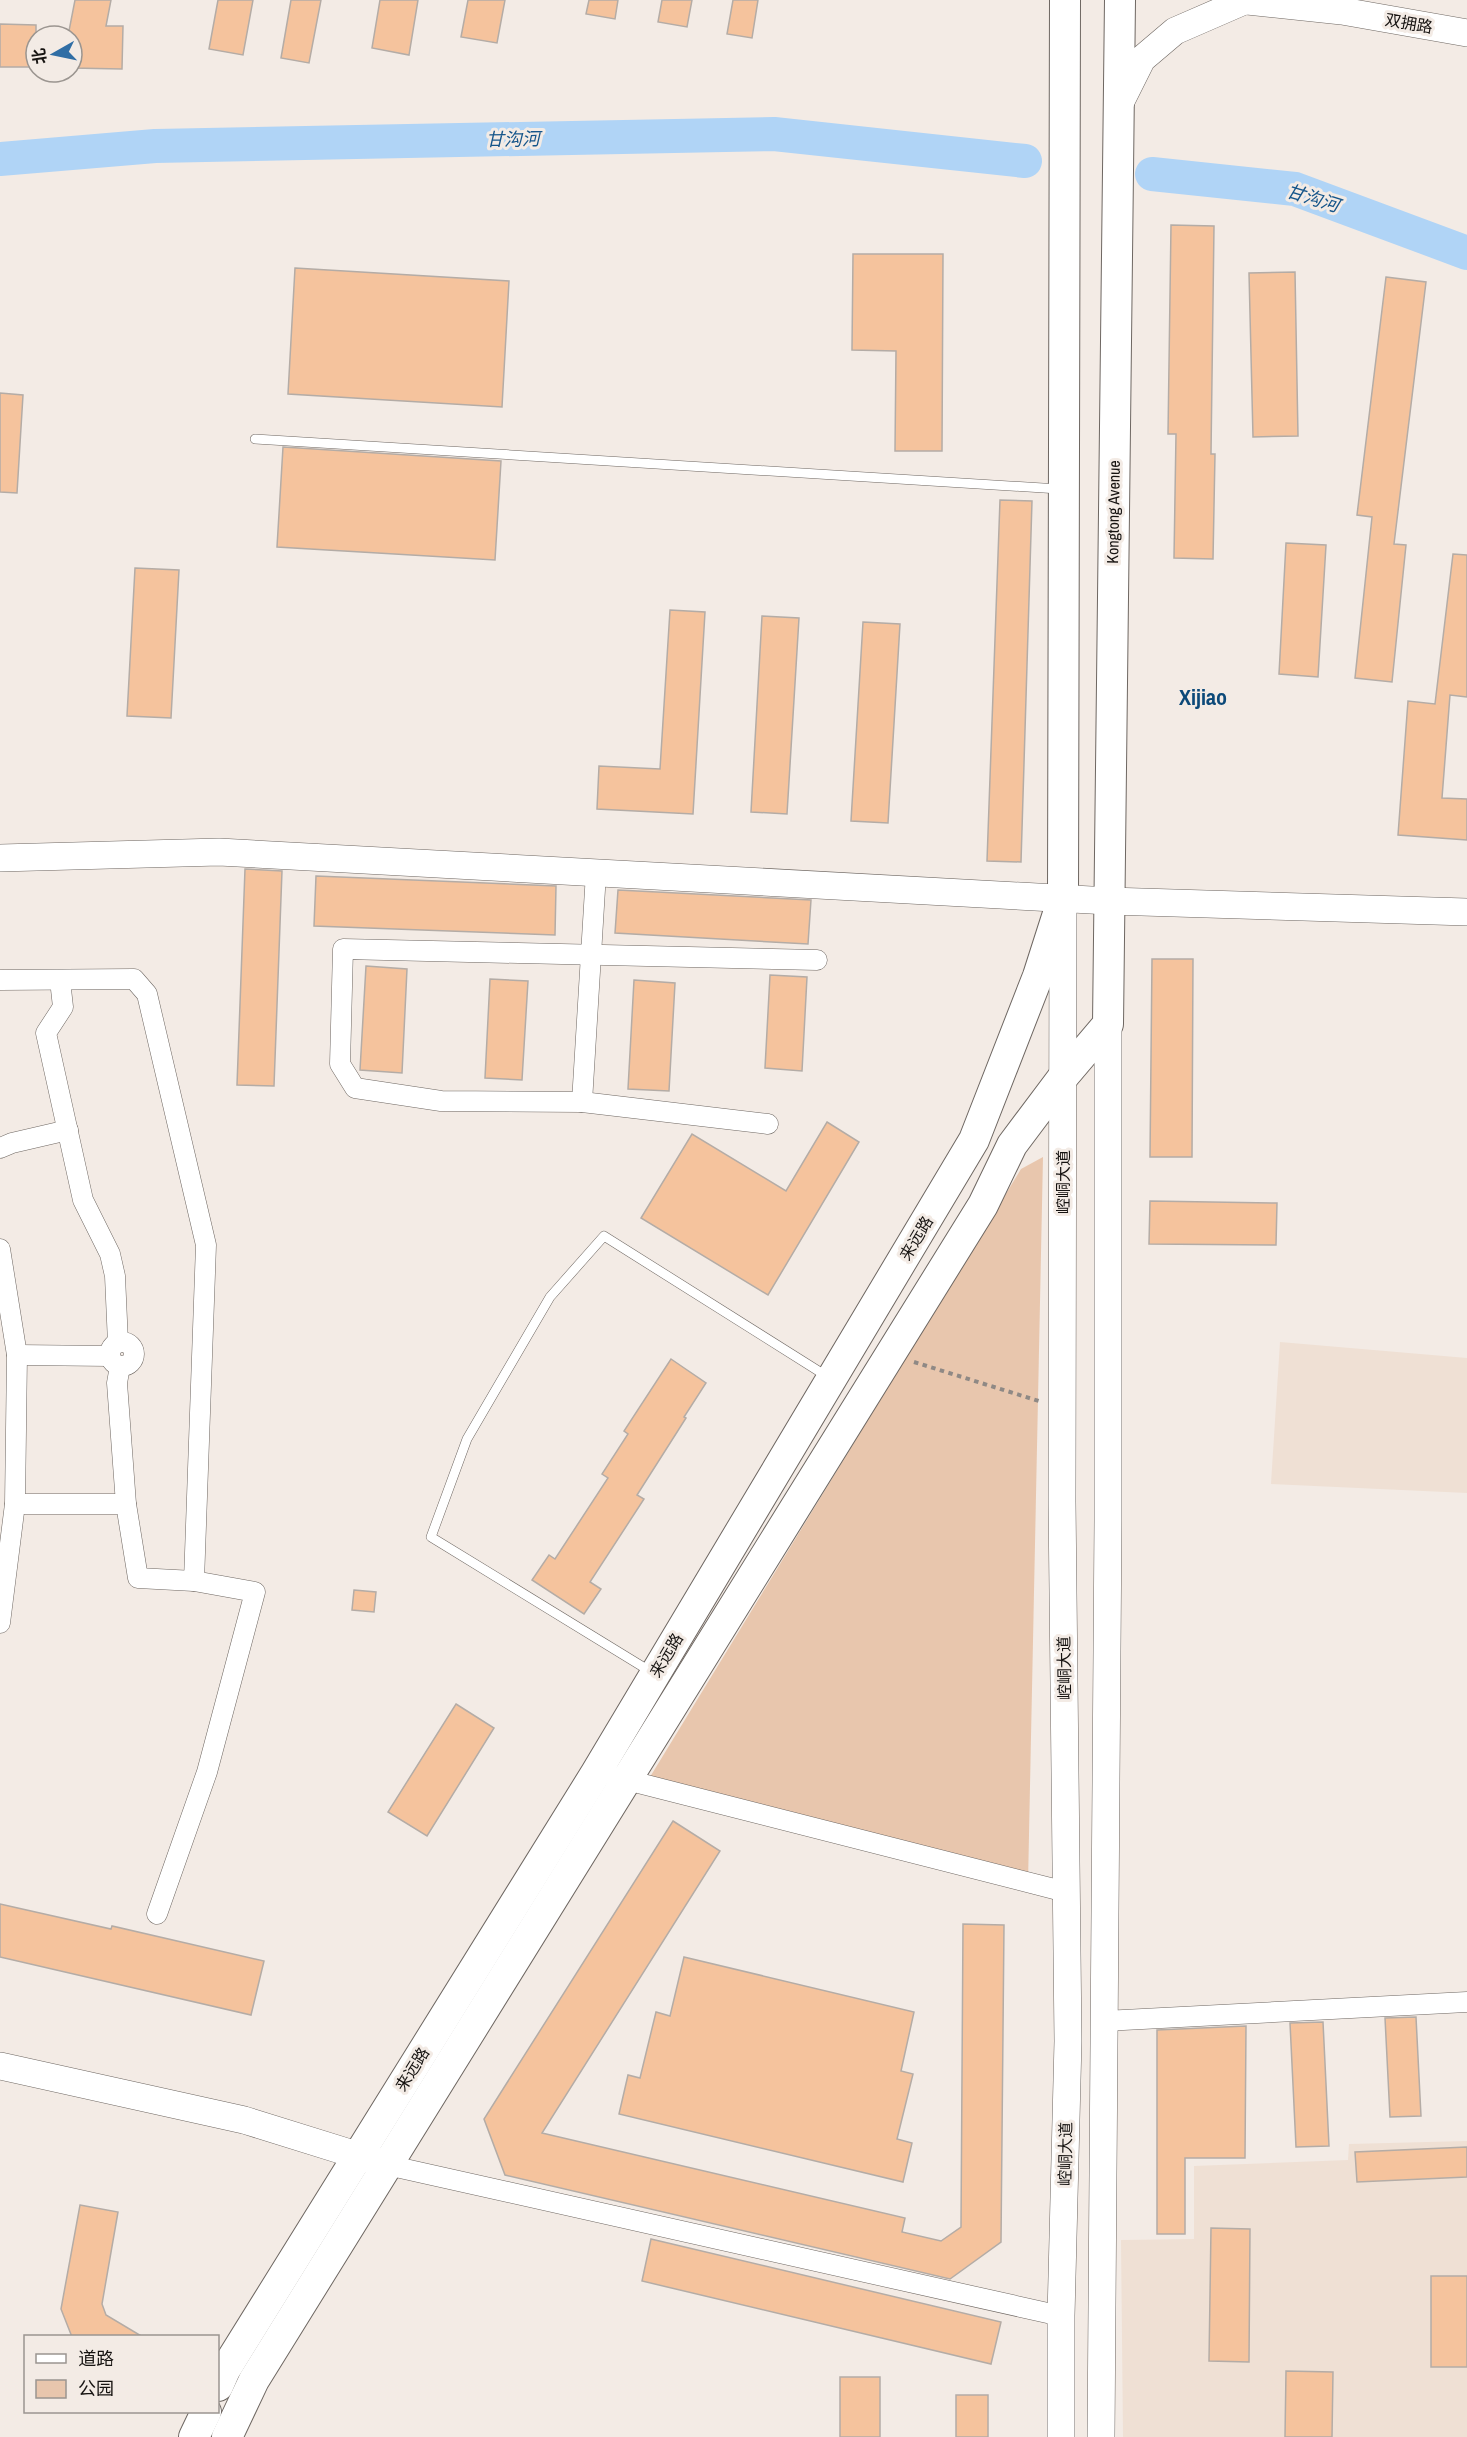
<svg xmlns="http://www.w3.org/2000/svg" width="1467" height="2437" font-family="'Archivo Narrow','Noto Sans SC',sans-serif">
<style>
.built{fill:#efe0d4}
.green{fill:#e8c6ad}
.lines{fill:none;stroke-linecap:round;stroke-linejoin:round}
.river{stroke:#b0d4f6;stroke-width:34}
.building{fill:#f5c39d;stroke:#b4aca6;stroke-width:1.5}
.lane-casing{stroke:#6e6762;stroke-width:10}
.street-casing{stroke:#6e6762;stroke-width:21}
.secondary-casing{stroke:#6e6762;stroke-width:28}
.primary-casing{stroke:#6e6762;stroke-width:32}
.path{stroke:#8f8985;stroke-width:4;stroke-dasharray:4.5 4.5;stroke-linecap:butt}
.lane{stroke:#fff;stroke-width:9}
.street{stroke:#fff;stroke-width:20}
.secondary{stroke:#fff;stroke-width:27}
.primary{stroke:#fff;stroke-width:30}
.labels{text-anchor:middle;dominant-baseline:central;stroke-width:6;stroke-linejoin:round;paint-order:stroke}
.street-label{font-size:16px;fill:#161311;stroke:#f3ebe5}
.water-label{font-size:18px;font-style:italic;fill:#15558a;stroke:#f3ebe5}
.district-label{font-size:22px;font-weight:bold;fill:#0c4979;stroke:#f3ebe5}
</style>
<rect width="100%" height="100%" fill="#f3ebe5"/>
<g class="built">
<path d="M1280,1342L1467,1358V1493L1271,1484Z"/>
<path d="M1467,2141V2437H1123L1121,2240L1194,2239V2166L1348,2160L1349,2144Z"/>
</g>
<path class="green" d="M1043,1157L1028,1883L650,1777L1021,1169Z"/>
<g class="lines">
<g class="river">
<path d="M0,159L155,146L774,134L1025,161"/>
<path d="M1152,174L1295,189L1467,253"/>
</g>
</g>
<g class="building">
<path d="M75,0H111L106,26H123L122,69L72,68V36H68Z"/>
<path d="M218,0H253L243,55L209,49Z"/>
<path d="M291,0H321L309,63L281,58Z"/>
<path d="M380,0H418L409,55L372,48Z"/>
<path d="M468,0H505L497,43L461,37Z"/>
<path d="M589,0H618L615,19L586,14Z"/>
<path d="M662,0H692L687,27L658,22Z"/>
<path d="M733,0H758L752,38L727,34Z"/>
<path d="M0,24L36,25V67H0Z"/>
<path d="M1171,225L1214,226L1211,454H1215L1213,559L1174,558L1176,434H1168Z"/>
<path d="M853,254H943L942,451H895L896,351L852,350Z"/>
<path d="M295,268L509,281L502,407L288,394Z"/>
<path d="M1295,272L1298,436L1253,437L1249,273Z"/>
<path d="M1386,277L1426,282L1394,544L1406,545L1392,682L1355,678L1372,517L1357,515Z"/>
<path d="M0,393L23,395L17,493L0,492Z"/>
<path d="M283,447L501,461L495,560L277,547Z"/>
<path d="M1000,500L1032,501L1021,862L987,861Z"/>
<path d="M1286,543L1326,545L1318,677L1279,674Z"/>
<path d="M1453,554L1467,555V697L1450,695L1442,798L1467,799V840L1398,835L1408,701L1435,704Z"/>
<path d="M135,568L179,570L171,718L127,716Z"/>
<path d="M670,610L705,612L693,814L597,809L599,766L660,769Z"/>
<path d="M762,616L799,618L787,814L751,812Z"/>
<path d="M863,622L900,624L888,823L851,821Z"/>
<path d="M245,869L282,871L274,1086L237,1085Z"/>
<path d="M316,876L556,886L555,935L314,926Z"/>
<path d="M618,890L811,900L808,944L615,933Z"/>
<path d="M1152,959H1193L1192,1157H1150Z"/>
<path d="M366,966L407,969L402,1073L360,1070Z"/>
<path d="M770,975L807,977L802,1071L765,1068Z"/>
<path d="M490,979L528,981L522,1080L485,1078Z"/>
<path d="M634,980L675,983L669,1091L628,1089Z"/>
<path d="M827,1122L859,1142L768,1295L641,1218L692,1134L786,1191Z"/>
<path d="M1150,1201L1277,1203L1276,1245L1149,1244Z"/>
<path d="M671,1359L706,1383L684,1417L686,1418L637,1495L644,1499L590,1582L601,1589L584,1614L532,1580L549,1555L555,1559L608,1478L602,1474L628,1434L624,1431Z"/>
<path d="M354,1590L376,1592L374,1612L352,1610Z"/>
<path d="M456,1704L494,1728L427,1836L388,1812Z"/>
<path d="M673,1821L720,1851L542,2133L905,2218L902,2232L941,2241L961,2227L963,1924L1004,1925L1001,2242L950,2279L505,2175L484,2119Z"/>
<path d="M0,1904L111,1929L112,1926L264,1961L251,2015L0,1957Z"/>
<path d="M684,1957L914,2012L901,2071L913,2074L897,2139L912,2143L903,2182L619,2114L628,2075L640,2078L656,2012L670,2016Z"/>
<path d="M1416,2017L1421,2116L1390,2117L1385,2018Z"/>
<path d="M1323,2022L1329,2146L1296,2147L1290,2023Z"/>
<path d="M1246,2026L1245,2158H1185V2234H1157V2030Z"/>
<path d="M1467,2147V2177L1357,2182L1355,2152Z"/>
<path d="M80,2205L118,2212L102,2304L106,2315L143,2337H72L61,2309Z"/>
<path d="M1211,2228L1250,2229L1249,2362L1209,2361Z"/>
<path d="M651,2239L1001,2322L991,2364L642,2281Z"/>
<rect x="1431" y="2276" width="36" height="91"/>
<path d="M1286,2371L1333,2372L1332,2437H1285Z"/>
<rect x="840" y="2377" width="40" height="60"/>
<rect x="956" y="2395" width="32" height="42"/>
</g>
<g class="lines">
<g class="lane-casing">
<g id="lane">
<path d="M255,439L1059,489"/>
<path d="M653,1673L431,1537L467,1439L550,1297L604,1236L828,1377"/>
</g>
</g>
<g class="street-casing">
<g id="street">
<path d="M0,980L134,979L147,994L206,1245L194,1581"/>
<path d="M60,980L63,1007L46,1033L83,1200L110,1254L115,1276L118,1343"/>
<path d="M582,1102L596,873"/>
<path d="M768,1124L582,1102L441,1101L355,1088L340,1064L343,949L817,960"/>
<path d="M0,1148L12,1143L68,1130"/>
<path d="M0,1249L17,1355L15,1504L0,1623"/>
<circle cx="122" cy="1354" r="12"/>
<path d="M17,1355L110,1356"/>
<path d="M120,1366L117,1383L126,1504"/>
<path d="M15,1504H126L138,1578L194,1581L255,1592L207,1772L157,1914"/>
<path d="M615,1777L1066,1892"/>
<path d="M1104,2021L1467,2002"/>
<path d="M387,2165L1061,2316"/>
</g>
</g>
<g class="secondary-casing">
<g id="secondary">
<path d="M1238,0L1342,11L1467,33"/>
<path d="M1118,107L1142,59L1175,31L1244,1"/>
<path d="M0,858L219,852L1109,901L1467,912"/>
<path d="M0,2066L244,2120L379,2162"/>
<path d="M1061,2437V2316L1068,2041L1062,1502L1063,912"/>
<path d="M1101,2437L1108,1521V1024"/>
</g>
</g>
<g class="primary-casing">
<g id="primary">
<path d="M218,2386L225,2370L596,1773L974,1140L1038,976L1063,898L1065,0"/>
<path d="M194,2437L206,2412"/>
<path d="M227,2437L254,2380L983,1205L1012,1145L1063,1077L1108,1024L1120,0"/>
</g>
</g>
<path class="path" d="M914,1362L1042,1402"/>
<use href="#lane" class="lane"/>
<use href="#street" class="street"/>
<use href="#secondary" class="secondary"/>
<use href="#primary" class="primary"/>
</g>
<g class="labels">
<g class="street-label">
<text transform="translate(1409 23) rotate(10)">双拥路</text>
<text transform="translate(1113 512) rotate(-89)">Kongtong Avenue</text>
<text transform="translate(1063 1182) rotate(-90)">崆峒大道</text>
<text transform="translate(916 1238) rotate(-59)">来远路</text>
<text transform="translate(666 1655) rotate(-59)">来远路</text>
<text transform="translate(1064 1668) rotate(-91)">崆峒大道</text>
<text transform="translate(412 2069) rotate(-58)">来远路</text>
<text transform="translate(1065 2154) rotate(-89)">崆峒大道</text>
</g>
<g class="water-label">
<text transform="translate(513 139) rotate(-1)">甘沟河</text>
<text transform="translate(1313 198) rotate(17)">甘沟河</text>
</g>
<g class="district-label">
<text x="1203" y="697">Xijiao</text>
</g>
</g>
<rect x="24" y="2335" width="195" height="78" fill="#f3ebe5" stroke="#9b9590" stroke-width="1.5"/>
<rect x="36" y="2354" width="30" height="9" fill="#ffffff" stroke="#9b9590" stroke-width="1.5"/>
<text x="78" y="2365" font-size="18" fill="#161311">道路</text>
<rect x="36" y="2380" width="30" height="18" fill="#e8c6ad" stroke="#9b9590" stroke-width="1.5"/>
<text x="78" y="2395" font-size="18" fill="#161311">公园</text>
<g transform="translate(54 54) rotate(261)"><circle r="28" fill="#f3ebe5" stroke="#9b9590" stroke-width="1.5"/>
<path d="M0-4.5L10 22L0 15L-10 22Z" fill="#306ea5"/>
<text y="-9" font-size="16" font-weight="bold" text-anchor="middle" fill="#161311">北</text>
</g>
</svg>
